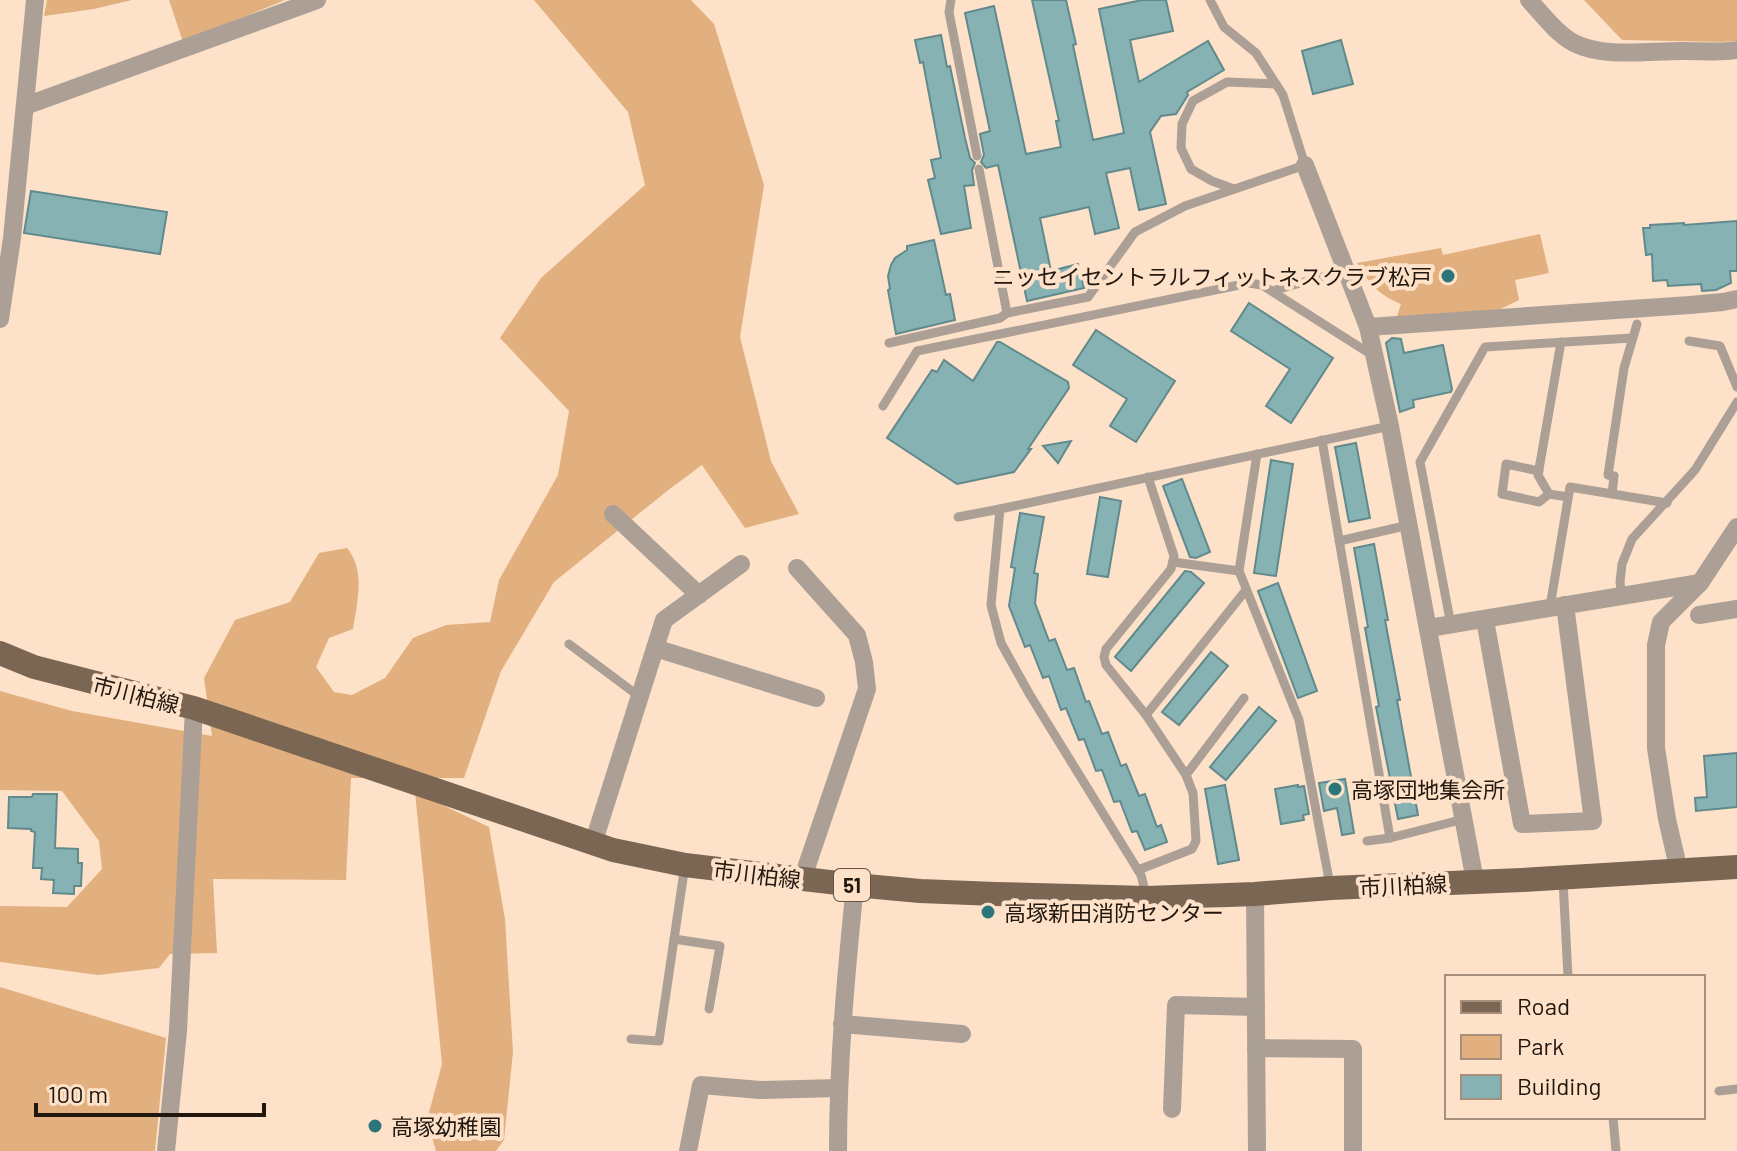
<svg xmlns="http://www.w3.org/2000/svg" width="1737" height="1151" font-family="Barlow,'Noto Sans JP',sans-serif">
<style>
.green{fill:#e2b07f}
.building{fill:#87b2b4;stroke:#618a8d;stroke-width:2}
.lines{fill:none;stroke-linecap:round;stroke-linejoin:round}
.lane{stroke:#aca096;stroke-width:9}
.street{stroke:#aca096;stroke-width:18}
.primary{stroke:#7a6653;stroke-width:24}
.poi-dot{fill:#2c757a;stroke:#fde1c8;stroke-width:3}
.labels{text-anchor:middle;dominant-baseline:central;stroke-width:8;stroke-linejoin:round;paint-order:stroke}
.shield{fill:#fde1c8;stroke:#635446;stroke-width:2}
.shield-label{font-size:20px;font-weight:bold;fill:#21170e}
.poi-label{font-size:22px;fill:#21170e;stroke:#fde1c8;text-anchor:start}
.street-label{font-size:22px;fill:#21170e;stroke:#fde1c8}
</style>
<rect width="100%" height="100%" fill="#fde1c8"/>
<g class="green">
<path d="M47,0H132L94,9L44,16Z"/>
<path d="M169,0H285L183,42Z"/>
<path d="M534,0H691L714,24L764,185L740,337L771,461L799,514L745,528L702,465L667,491L554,582L501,671L464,778H351L346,880L213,879L217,953L170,954L159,968L98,975L0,962V906L67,907L102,869L99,841L62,791L0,790V691L72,711L212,736L204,678L235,620L290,602L319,553L347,548C366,571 357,602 353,629L329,638L316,667L334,692L352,695L385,678L413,638L446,625L490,622L499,580L558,475L569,411L500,338L541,278L645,185L628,112Z"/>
<path d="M1584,0H1737V41L1722,42L1622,40Z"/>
<path d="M1540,234L1549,273L1515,280L1519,300L1482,318L1397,316L1401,304C1378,294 1370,285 1357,263L1441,248L1443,255Z"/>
<path d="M415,792L489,827L505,919L513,1052L504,1140L496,1151H436L427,1120L442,1064Z"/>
<path d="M0,987L166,1038L155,1151H0Z"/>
</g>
<g class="building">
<path d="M1032,0H1066L1076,44L1073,45L1093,140L1124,133L1099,9L1142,0H1166L1173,31L1130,40L1139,82L1208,41L1224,70L1187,92L1188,95L1176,114L1161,116L1150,132L1166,204L1139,210L1130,168L1106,173L1119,228L1095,234L1089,207L1040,218L1051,271L1078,264L1084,288L1027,301L998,165L986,168L981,162L984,155L980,134L990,131L965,13L994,6L1026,154L1061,147L1056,121H1059Z"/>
<path d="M941,35L947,67L950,66L965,138L970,158L975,163L972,170L974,185L964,186L971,228L941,234L928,180L935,178L931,160L941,158L923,62L920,63L915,40Z"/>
<path d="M1341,40L1353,84L1313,94L1302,51Z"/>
<path d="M31,191L167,212L160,254L24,233Z"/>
<path d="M1737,221V271H1730L1731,283L1716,290L1702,291L1701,284L1668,286L1667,280L1653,281L1652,254L1646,255L1643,228H1650V225L1684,223V225Z"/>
<path d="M934,240L946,295L950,294L955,320L896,334L888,290L890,289L888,276L891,265L895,258L907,250V246Z"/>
<path d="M1249,303L1333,358L1291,423L1266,406L1290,369L1231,331Z"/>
<path d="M1096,330L1175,381L1136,442L1110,426L1127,399L1073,365Z"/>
<path d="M1392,338L1401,339L1404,353L1443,345L1452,389L1451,392L1413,400L1414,407L1400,412L1386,343Z"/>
<path d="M997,342H1000L1068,382L1069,388L1028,449H1031L1014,472L957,484L887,438L932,370L937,372L944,360L973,381Z"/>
<path d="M1071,441L1058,463L1043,446Z"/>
<path d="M1356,443L1370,518L1349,522L1335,447Z"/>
<path d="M1271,460L1293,464L1276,576L1254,573Z"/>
<path d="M1182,479L1210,552L1196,558L1190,557L1163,486Z"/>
<path d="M1100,497L1121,501L1108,577L1087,574Z"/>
<path d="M1020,513L1044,517L1034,573L1038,574L1035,603L1049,641L1055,639L1067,670L1074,668L1086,702L1089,701L1102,734L1108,732L1121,766L1126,764L1139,796L1145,794L1157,827L1161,825L1167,842L1145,850L1137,831L1132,832L1120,801L1114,802L1102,770L1096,771L1084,739L1079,740L1066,708L1061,710L1049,676L1043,678L1030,645L1025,647L1009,606L1015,568L1011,567Z"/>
<path d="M1374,544L1388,620H1385L1400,700H1397L1418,815L1398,819L1376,707L1379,706L1365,628L1368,627L1354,548Z"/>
<path d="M1185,571L1191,572L1204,583L1131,671L1115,657Z"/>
<path d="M1278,583L1317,691L1298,698L1258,591Z"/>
<path d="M1211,652L1228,666L1179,725L1162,712Z"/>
<path d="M1259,707L1276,721L1226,780L1210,767Z"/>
<path d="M1737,753V807L1696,811L1695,798L1707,797L1704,756Z"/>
<path d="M1345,779L1354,833L1342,835L1337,808L1324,811L1319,783Z"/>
<path d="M1225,785L1239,860L1218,864L1205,789Z"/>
<path d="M1298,785V787L1304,786L1309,814L1303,815L1304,820L1281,824L1275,789Z"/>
<path d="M33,794H57L55,848L78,849V863H82L81,886H74V894L53,893L54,880L41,879L42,868H33L35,832L31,831V829L8,828L9,797H32Z"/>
</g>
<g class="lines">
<g class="lane">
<path d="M951,0L949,12L977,156"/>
<path d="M979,169L1007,313L1088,297L1135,232L1185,206L1305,165L1283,95L1256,53L1224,27L1210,0"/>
<path d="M1234,189L1212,181L1191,169L1181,148L1182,124L1193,101L1227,82L1276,84"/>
<path d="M1272,291L1346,270"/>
<path d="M1689,341L1720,346L1737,387"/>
<path d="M1561,342L1538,475L1549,494L1568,497"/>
<path d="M889,343L1000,318L1007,313"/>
<path d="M883,406L917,351L1249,283L1262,285L1372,355"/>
<path d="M1322,440L1390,838"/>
<path d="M1257,454L1239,571L1299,720L1330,885"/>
<path d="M1539,471L1506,464L1502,494L1539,502L1549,494"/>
<path d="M1612,494L1614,476L1608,475L1624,368L1637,324"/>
<path d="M958,517L1000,509"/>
<path d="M1339,541L1409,525"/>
<path d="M1173,562L1239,571"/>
<path d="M1622,596L1620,582L1622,564L1632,539L1695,470L1737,402"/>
<path d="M1550,607L1570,487L1667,503"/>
<path d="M1451,625L1420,462L1485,347L1632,338"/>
<path d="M569,644L640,697"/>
<path d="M1146,715L1246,590"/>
<path d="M1186,775L1244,698"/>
<path d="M1367,841L1390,838L1464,819"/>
<path d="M1138,870L1192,849L1196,841L1193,793L1186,775L1146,715L1106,665L1104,657L1106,649L1171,569L1174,556L1148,477"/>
<path d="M1563,880L1568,977"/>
<path d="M1146,895L1141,875L1030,695L1001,643L991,605L1000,509L1390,426"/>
<path d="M674,939L720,946L709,1009"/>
<path d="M631,1039L659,1041L685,865"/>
<path d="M1719,1091L1737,1089"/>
<path d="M1613,1117L1616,1151"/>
</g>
<g class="street">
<path d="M1529,0C1542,14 1557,34 1574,43C1605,59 1653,50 1687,51C1704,51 1720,53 1737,50"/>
<path d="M25,106L317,0"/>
<path d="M1305,165L1368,327L1390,426L1475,881"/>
<path d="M0,319L12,238L35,0"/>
<path d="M1368,327L1690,305L1723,302L1737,299"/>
<path d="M613,514L699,595"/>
<path d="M797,568L857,635L864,662L867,689L802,880"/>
<path d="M1699,615L1737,609"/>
<path d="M1485,620L1522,824L1593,821L1565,605"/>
<path d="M1429,628L1700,583L1737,527"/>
<path d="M655,648L816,698"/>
<path d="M593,844L664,620L741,564"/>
<path d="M1679,871L1667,819L1656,748V645L1661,622L1700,583"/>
<path d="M1255,894L1257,1151"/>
<path d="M842,1024L962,1034"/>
<path d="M1256,1048L1353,1049V1151"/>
<path d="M1172,1109L1176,1005L1256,1007"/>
<path d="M166,1151L178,1031L194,708"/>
<path d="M688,1151L701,1085L760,1090L838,1088"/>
<path d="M838,1151C838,1062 846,974 855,885"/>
</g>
<path class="primary" d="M0,653L34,667L194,708L613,850L685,865L855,885L920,891L995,894L1147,898L1255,894L1331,888L1522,880L1737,867"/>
</g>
<g class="poi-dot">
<circle cx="1448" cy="276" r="8"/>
<circle cx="1335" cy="789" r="8"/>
<circle cx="988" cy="912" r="8"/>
<circle cx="375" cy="1126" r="8"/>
</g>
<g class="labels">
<rect class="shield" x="834" y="869" width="36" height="32" rx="6"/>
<g class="shield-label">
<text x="852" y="885">51</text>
</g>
<g class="poi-label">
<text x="1432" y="276" text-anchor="end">ニッセイセントラルフィットネスクラブ松戸</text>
<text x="1351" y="789">高塚団地集会所</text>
<text x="1004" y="912">高塚新田消防センター</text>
<text x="391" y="1126">高塚幼稚園</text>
</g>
<g class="street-label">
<text transform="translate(136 694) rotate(14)">市川柏線</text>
<text transform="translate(757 874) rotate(7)">市川柏線</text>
<text transform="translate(1403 885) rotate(-3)">市川柏線</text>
</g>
</g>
<rect x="1445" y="975" width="260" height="144" fill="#fde1c8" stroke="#a5907e" stroke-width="2"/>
<rect x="1461" y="1001" width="40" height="12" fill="#7a6653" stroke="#a5907e" stroke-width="2"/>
<text x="1517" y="1015" font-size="24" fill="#21170e">Road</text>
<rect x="1461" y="1035" width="40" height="24" fill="#e2b07f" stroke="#a5907e" stroke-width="2"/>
<text x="1517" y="1055" font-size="24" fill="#21170e">Park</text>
<rect x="1461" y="1075" width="40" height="24" fill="#87b2b4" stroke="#a5907e" stroke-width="2"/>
<text x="1517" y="1095" font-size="24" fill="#21170e">Building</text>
<path d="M36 1103v12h228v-12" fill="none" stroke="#21170e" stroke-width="4"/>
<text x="48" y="1103" font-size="24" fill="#21170e" stroke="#fde1c8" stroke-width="6" paint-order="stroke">100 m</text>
</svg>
